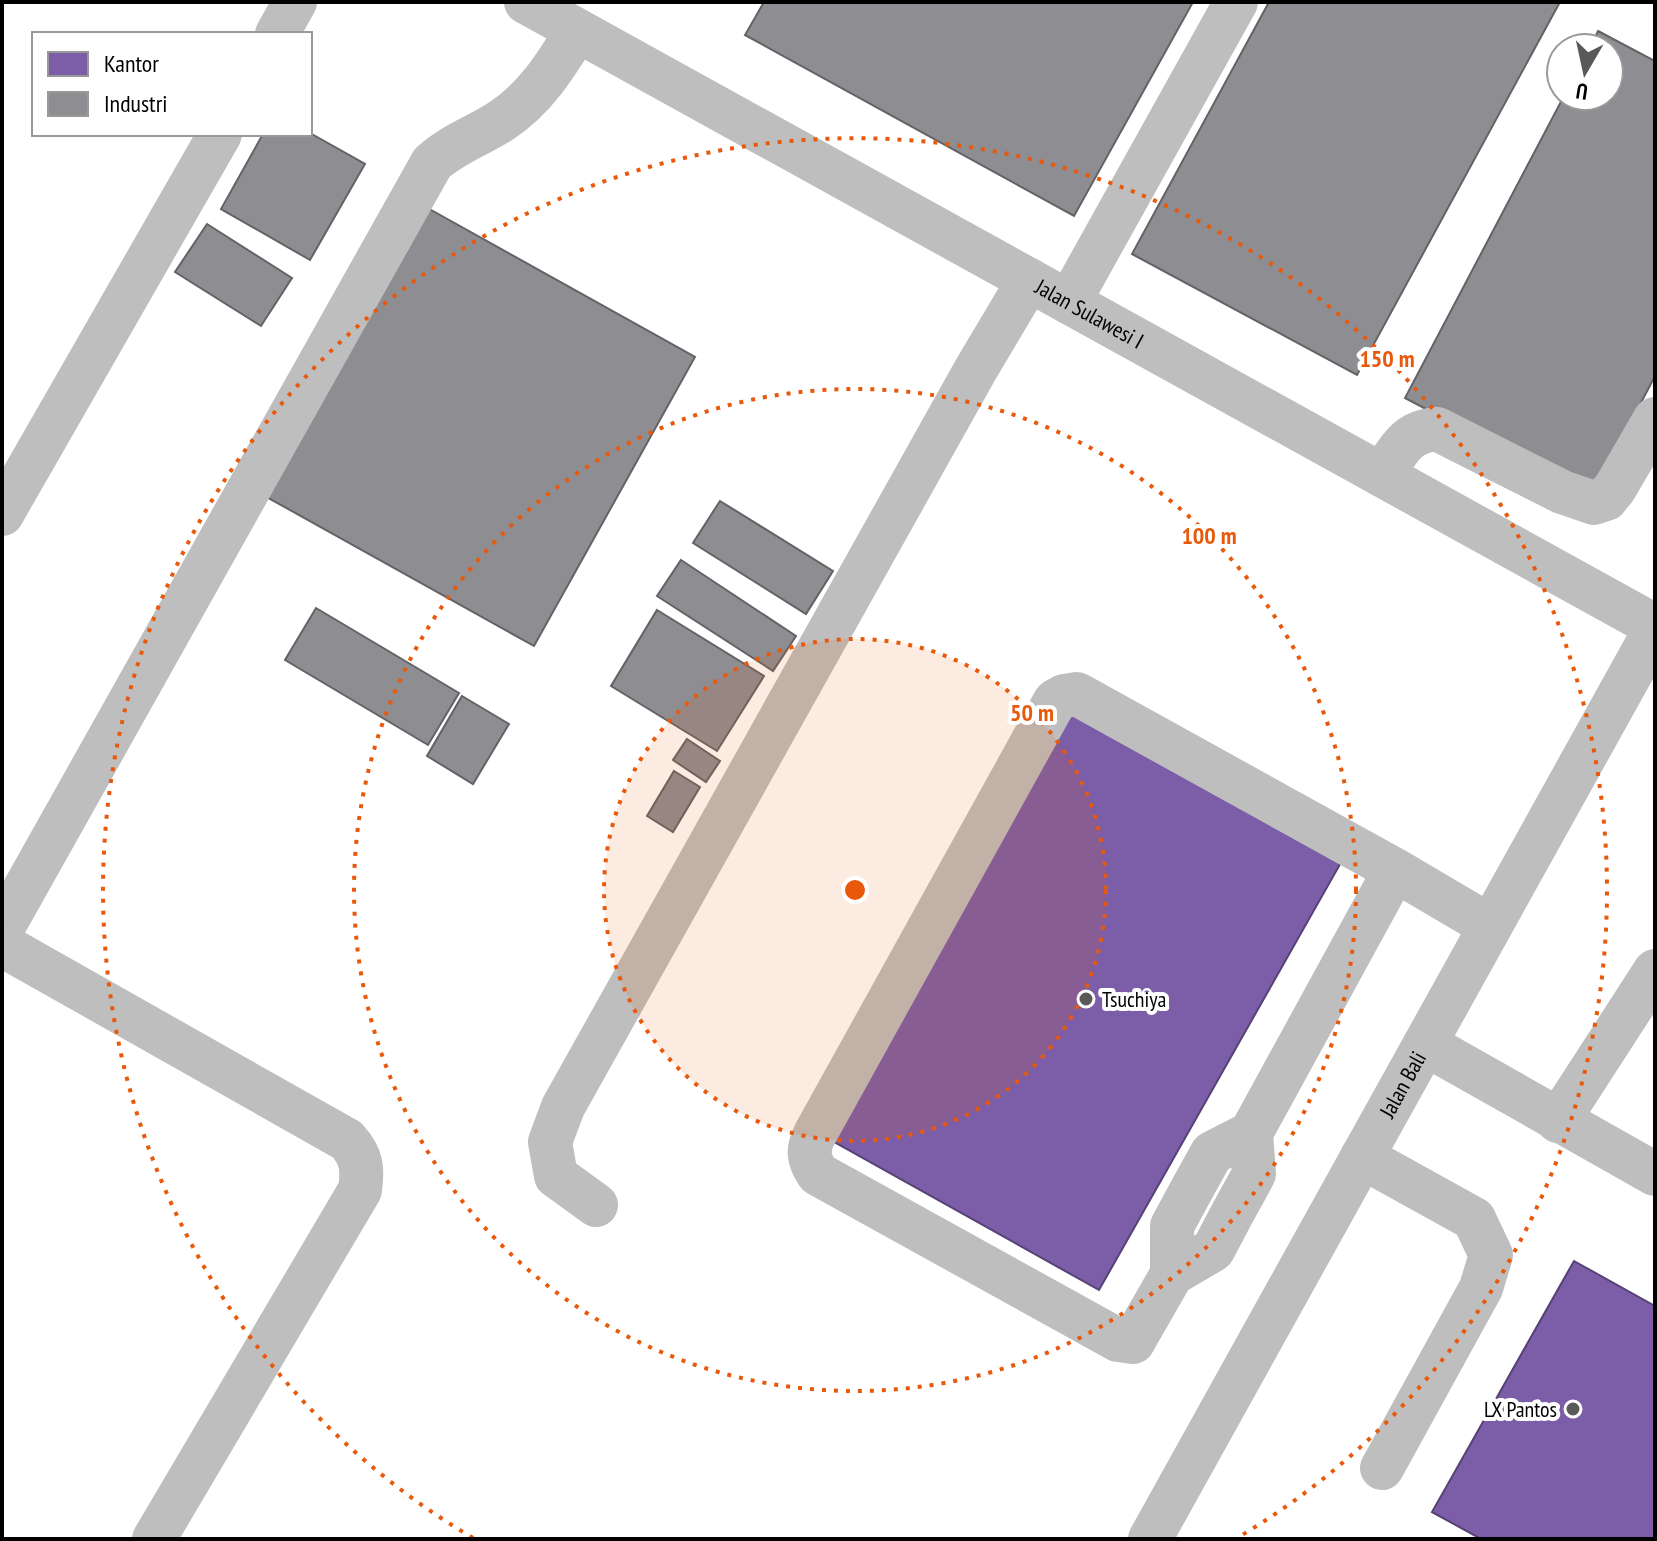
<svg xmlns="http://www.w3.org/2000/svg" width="1657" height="1541" font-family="'PT Sans Narrow',sans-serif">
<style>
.offices{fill:#7b5ea7;stroke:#564275;stroke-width:2}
.industry{fill:#8d8d92;stroke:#636366;stroke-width:2}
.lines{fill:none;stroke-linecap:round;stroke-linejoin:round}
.minor{stroke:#bebebe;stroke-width:44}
.ring{fill:none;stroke:#e8590c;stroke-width:4;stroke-dasharray:4 8}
.poi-dot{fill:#595959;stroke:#fff;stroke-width:3}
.labels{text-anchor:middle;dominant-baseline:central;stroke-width:8;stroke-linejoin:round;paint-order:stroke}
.street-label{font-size:22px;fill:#000;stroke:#fff}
.poi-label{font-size:22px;fill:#000;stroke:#fff;text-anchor:start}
.centre{fill:#e8590c;stroke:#fff;stroke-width:4}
.ring-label{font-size:24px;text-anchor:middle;font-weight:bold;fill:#e8590c;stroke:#fff;stroke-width:8;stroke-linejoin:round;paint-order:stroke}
</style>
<rect width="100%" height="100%" fill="#fff"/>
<g class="offices">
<path d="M1072,708L1343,859L1099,1290L829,1139Z"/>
<path d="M1574,1261L1655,1306V1539H1481L1432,1512Z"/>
</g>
<g class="industry">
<path d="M764,2H1193L1074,216L745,35Z"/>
<path d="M1269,2H1560L1357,375L1132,254Z"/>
<path d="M1598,31L1655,61V376L1592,496L1405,398L1564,96H1609V48H1590Z"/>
<path d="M310,133L365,164L310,260L221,209L263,134Z"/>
<path d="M424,206L695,357L534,646L263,495Z"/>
<path d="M207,224L292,278L261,326L175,272Z"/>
<path d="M720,501L833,571L806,614L693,543Z"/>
<path d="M681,560L796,636L773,671L657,596Z"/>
<path d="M316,608L459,693L428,745L285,660Z"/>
<path d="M657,610L764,676L717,751L611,686Z"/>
<path d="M462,696L509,724L473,784L427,756Z"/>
<path d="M687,739L720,761L706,782L673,760Z"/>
<path d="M674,771L700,787L673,832L647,816Z"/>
</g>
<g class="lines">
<g class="minor">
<path id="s1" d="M526,2L1655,626"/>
<path d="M277,34L295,2"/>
<path d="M1069,302L1236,2"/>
<path d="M1382,475C1399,450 1405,432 1437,429L1562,492L1594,503L1606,499L1615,488L1655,419"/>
<path d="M2,514L220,134"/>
<path d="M1395,870L1077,694L1064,696L1055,701L815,1134C807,1150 808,1159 818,1174L1118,1340L1133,1342L1172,1274V1226L1192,1189L1212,1153L1251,1133L1395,870L1490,926"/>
<path d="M2,929L432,163C453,144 478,136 501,121C536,98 556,65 577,31"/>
<path d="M2,945L347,1140C362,1157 363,1168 360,1190L154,1539"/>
<path d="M1425,1044L1655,1174"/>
<path d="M1558,1121L1655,971"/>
<path d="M1362,1157L1474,1219L1491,1255L1481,1288L1382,1468"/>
<path d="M596,1205L556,1176L550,1142L563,1107L976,369L1029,280"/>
<path d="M1172,1274L1213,1250L1232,1214L1254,1174L1251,1133"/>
<path id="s2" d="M1150,1539L1655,630"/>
</g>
</g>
<circle cx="855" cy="890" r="251" fill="#e8590c" fill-opacity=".12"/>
<g class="ring">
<circle cx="855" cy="890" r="251"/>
<circle cx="855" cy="890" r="501"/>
<path d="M473 1538A752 752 0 1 1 1237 1538"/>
</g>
<g class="poi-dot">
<circle cx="1086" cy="999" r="8"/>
<circle cx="1573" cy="1409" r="8"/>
</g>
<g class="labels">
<g class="street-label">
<text stroke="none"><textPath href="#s1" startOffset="644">Jalan Sulawesi I</textPath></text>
<text stroke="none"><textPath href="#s2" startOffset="520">Jalan Bali</textPath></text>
</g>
<g class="poi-label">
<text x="1102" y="999">Tsuchiya</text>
<text x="1557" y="1409" text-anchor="end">LX Pantos</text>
</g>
</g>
<circle cx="855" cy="890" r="12" class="centre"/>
<g class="ring-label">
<text x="1387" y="367">150 m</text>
<text x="1209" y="544">100 m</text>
<text x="1032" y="721">50 m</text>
</g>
<rect width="1657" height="1541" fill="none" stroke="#000000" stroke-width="8"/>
<rect x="32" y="32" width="280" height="104" fill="#ffffff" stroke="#999999" stroke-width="2"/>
<rect x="48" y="52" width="40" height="24" fill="#7b5ea7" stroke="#999999" stroke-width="2"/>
<text x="104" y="72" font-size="24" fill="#000000">Kantor</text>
<rect x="48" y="92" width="40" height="24" fill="#8d8d92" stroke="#999999" stroke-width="2"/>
<text x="104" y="112" font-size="24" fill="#000000">Industri</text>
<g transform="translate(1585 72) rotate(189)"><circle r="38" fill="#ffffff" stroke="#999999" stroke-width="2"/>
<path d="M0-6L14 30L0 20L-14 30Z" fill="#595959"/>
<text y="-12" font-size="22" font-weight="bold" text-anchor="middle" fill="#000000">U</text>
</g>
</svg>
